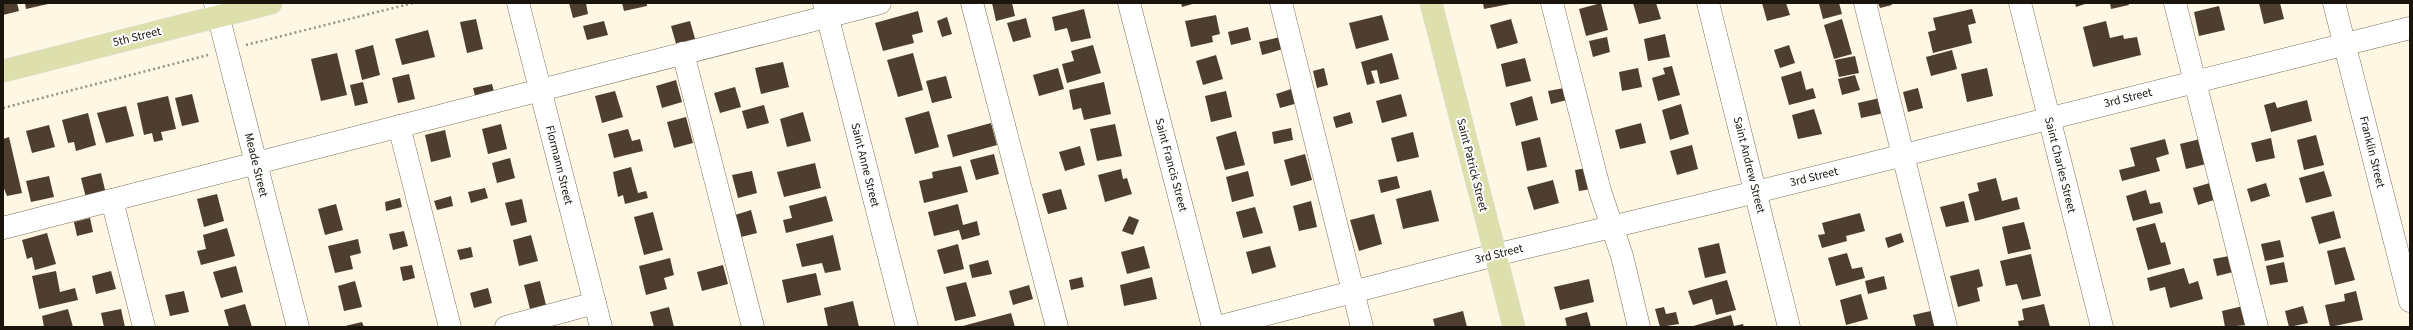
<svg xmlns="http://www.w3.org/2000/svg" width="2413" height="330" font-family="'Source Sans 3',sans-serif">
<style>
.building{fill:#4e3e2f}
.lines{fill:none;stroke-linecap:round;stroke-linejoin:round}
.minor-casing{stroke:#79715c;stroke-width:23}
.major-casing{stroke:#dfdedd;stroke-width:23}
.path{stroke:#989284;stroke-width:2.5;stroke-dasharray:2 3;stroke-linecap:butt}
.minor{stroke:#fff;stroke-width:22}
.major{stroke:#dde0ac;stroke-width:22}
.labels{text-anchor:middle;dominant-baseline:central;stroke-width:4;stroke-linejoin:round;paint-order:stroke}
.street-label{font-size:12px;fill:#19150d;stroke:#fff}
</style>
<rect width="100%" height="100%" fill="#fef7e4"/>
<g class="building">
<path d="M3,3H17L19,11L3,15Z"/>
<path d="M25,3H48V4L26,9Z"/>
<path d="M569,3H586L588,14L573,18Z"/>
<path d="M622,3H647V6L624,11Z"/>
<path d="M992,3H1012L1015,16L996,21Z"/>
<path d="M1181,3H1196L1182,7Z"/>
<path d="M1483,3H1510V4L1484,9Z"/>
<path d="M1601,3L1608,30L1586,36L1579,9Z"/>
<path d="M1633,3H1656L1661,19L1639,24Z"/>
<path d="M1762,3H1786L1790,15L1767,21Z"/>
<path d="M1824,3H1839L1842,14L1823,19L1819,4Z"/>
<path d="M1878,3H1891L1892,5L1880,8Z"/>
<path d="M2075,3H2088L2076,7Z"/>
<path d="M2110,3H2128L2129,5L2111,9Z"/>
<path d="M2259,3H2280L2284,19L2264,24Z"/>
<path d="M2219,6L2225,30L2199,36L2194,12Z"/>
<path d="M1084,9L1091,38L1071,42L1067,28L1055,31L1052,17Z"/>
<path d="M1972,9L1976,23L1968,25L1972,43L1933,53L1928,32L1936,30L1933,18Z"/>
<path d="M918,11L923,32L912,35L914,43L883,51L875,23Z"/>
<path d="M1216,15L1220,34L1212,36L1213,42L1191,47L1185,21Z"/>
<path d="M1382,15L1389,40L1356,49L1349,23Z"/>
<path d="M947,17L952,34L942,37L937,21Z"/>
<path d="M1026,18L1031,37L1013,42L1007,23Z"/>
<path d="M476,19L483,49L467,53L460,22Z"/>
<path d="M1511,19L1518,43L1497,49L1490,25Z"/>
<path d="M1842,19L1852,54L1834,59L1824,25Z"/>
<path d="M604,21L608,35L587,40L583,26Z"/>
<path d="M690,21L696,42L677,47L671,26Z"/>
<path d="M2106,21L2110,38L2123,35L2124,39L2137,37L2141,55L2093,67L2083,27Z"/>
<path d="M1248,27L1251,40L1231,45L1228,32Z"/>
<path d="M428,30L435,57L402,65L395,39Z"/>
<path d="M1665,34L1670,57L1648,61L1644,39Z"/>
<path d="M1280,37L1283,49L1262,55L1259,42Z"/>
<path d="M1607,37L1610,52L1593,57L1589,41Z"/>
<path d="M373,45L380,75L362,80L355,50Z"/>
<path d="M1093,45L1101,73L1067,83L1062,64L1074,61L1071,51Z"/>
<path d="M1789,45L1795,63L1780,68L1774,50Z"/>
<path d="M1952,50L1957,69L1931,76L1926,57Z"/>
<path d="M337,53L347,95L321,101L311,59Z"/>
<path d="M913,53L923,90L898,97L887,60Z"/>
<path d="M1392,53L1399,79L1380,84L1377,70L1371,71L1375,83L1367,85L1361,62Z"/>
<path d="M1216,55L1223,79L1203,85L1196,61Z"/>
<path d="M1855,56L1859,73L1839,77L1835,60Z"/>
<path d="M1525,58L1531,81L1506,87L1501,64Z"/>
<path d="M783,62L789,87L761,94L755,68Z"/>
<path d="M1672,66L1680,95L1658,101L1652,78L1665,74L1663,68Z"/>
<path d="M1058,68L1064,89L1039,96L1033,75Z"/>
<path d="M1324,68L1328,85L1317,88L1313,71Z"/>
<path d="M1638,68L1642,87L1622,91L1619,72Z"/>
<path d="M1987,68L1993,96L1967,102L1961,74Z"/>
<path d="M1801,71L1806,90L1813,88L1816,98L1789,105L1781,77Z"/>
<path d="M409,74L415,99L398,103L392,78Z"/>
<path d="M1855,75L1860,90L1842,95L1838,79Z"/>
<path d="M946,76L952,98L932,103L926,81Z"/>
<path d="M676,80L682,102L662,108L656,86Z"/>
<path d="M363,82L368,103L355,106L350,85Z"/>
<path d="M1104,82L1111,114L1084,120L1081,108L1073,110L1069,90Z"/>
<path d="M492,84L495,96L476,100L473,88Z"/>
<path d="M735,87L741,107L720,113L714,93Z"/>
<path d="M1294,88L1298,103L1280,108L1276,94Z"/>
<path d="M1564,88L1567,100L1551,104L1548,91Z"/>
<path d="M1918,88L1923,108L1908,112L1903,92Z"/>
<path d="M615,91L623,117L602,123L595,96Z"/>
<path d="M1226,91L1232,117L1211,122L1205,96Z"/>
<path d="M192,94L199,122L182,126L175,98Z"/>
<path d="M1401,94L1407,116L1382,123L1376,101Z"/>
<path d="M168,96L176,129L161,132L163,140L154,142L152,133L144,135L137,103Z"/>
<path d="M1532,96L1538,120L1516,126L1510,103Z"/>
<path d="M1880,98L1884,113L1861,118L1858,103Z"/>
<path d="M2307,100L2312,121L2271,132L2264,105L2275,102L2277,108Z"/>
<path d="M1681,104L1689,134L1670,140L1662,110Z"/>
<path d="M764,105L769,123L747,129L742,111Z"/>
<path d="M126,106L134,136L106,143L97,113Z"/>
<path d="M1814,109L1822,134L1798,139L1792,115Z"/>
<path d="M929,111L939,147L915,154L905,118Z"/>
<path d="M803,112L811,141L787,147L780,119Z"/>
<path d="M1350,112L1353,123L1336,128L1333,117Z"/>
<path d="M88,113L96,145L76,151L74,142L68,143L62,120Z"/>
<path d="M686,117L693,143L674,148L667,122Z"/>
<path d="M991,123L997,145L953,157L947,135Z"/>
<path d="M1641,123L1646,143L1620,149L1615,130Z"/>
<path d="M501,124L507,149L488,154L482,129Z"/>
<path d="M1115,124L1122,156L1097,161L1090,129Z"/>
<path d="M49,125L55,147L32,153L26,131Z"/>
<path d="M1291,128L1293,140L1274,144L1272,132Z"/>
<path d="M628,129L632,141L640,139L643,151L614,158L608,134Z"/>
<path d="M445,130L451,157L431,162L425,135Z"/>
<path d="M1236,131L1245,165L1225,170L1216,137Z"/>
<path d="M1413,132L1419,157L1397,162L1391,138Z"/>
<path d="M2316,135L2324,165L2304,170L2297,140Z"/>
<path d="M9,137L22,193L7,196L3,186V139Z"/>
<path d="M1540,137L1547,167L1527,171L1521,142Z"/>
<path d="M2271,138L2275,158L2256,162L2251,143Z"/>
<path d="M2165,139L2169,154L2156,158L2160,171L2122,181L2119,170L2135,166L2130,148Z"/>
<path d="M2200,139L2206,164L2186,169L2180,144Z"/>
<path d="M1692,145L1698,169L1677,175L1670,151Z"/>
<path d="M1080,146L1085,165L1065,171L1059,152Z"/>
<path d="M994,154L999,174L976,180L970,160Z"/>
<path d="M1305,154L1312,180L1291,186L1284,160Z"/>
<path d="M510,158L515,178L497,183L492,163Z"/>
<path d="M815,163L821,188L784,197L777,172Z"/>
<path d="M961,166L968,192L924,203L919,181L933,178L932,172Z"/>
<path d="M631,167L638,193L646,191L648,198L625,204L623,195L618,197L613,172Z"/>
<path d="M1587,168L1591,189L1579,191L1575,170Z"/>
<path d="M1121,169L1123,179L1127,178L1132,194L1105,202L1098,175Z"/>
<path d="M752,171L757,193L738,198L732,175Z"/>
<path d="M1248,171L1254,196L1232,202L1226,177Z"/>
<path d="M2324,171L2332,196L2306,203L2299,178Z"/>
<path d="M101,173L106,194L86,198L81,178Z"/>
<path d="M49,176L54,197L31,202L26,181Z"/>
<path d="M1397,176L1400,188L1381,193L1378,180Z"/>
<path d="M1996,178L2002,201L2017,197L2020,209L1975,221L1968,194L1979,191L1977,183Z"/>
<path d="M1553,180L1559,203L1534,210L1527,187Z"/>
<path d="M2213,182L2217,199L2198,205L2193,188Z"/>
<path d="M2266,183L2270,196L2251,202L2247,189Z"/>
<path d="M485,188L488,198L471,203L468,192Z"/>
<path d="M1061,189L1067,209L1048,214L1042,194Z"/>
<path d="M1431,190L1439,221L1403,229L1396,199Z"/>
<path d="M2146,190L2150,204L2160,202L2163,213L2133,221L2126,196Z"/>
<path d="M217,194L224,221L204,227L197,199Z"/>
<path d="M451,196L453,206L437,210L434,201Z"/>
<path d="M826,196L833,221L786,233L783,220L792,218L789,206Z"/>
<path d="M400,198L402,207L386,211L385,202Z"/>
<path d="M522,199L527,222L511,226L505,203Z"/>
<path d="M1311,201L1317,227L1299,231L1293,206Z"/>
<path d="M1964,201L1969,222L1946,227L1940,207Z"/>
<path d="M336,204L343,230L325,235L318,209Z"/>
<path d="M958,204L963,225L977,221L980,235L962,240L959,230L934,236L928,212Z"/>
<path d="M1255,207L1263,233L1243,238L1236,212Z"/>
<path d="M751,210L757,233L741,237L735,215Z"/>
<path d="M2334,211L2341,238L2319,244L2311,217Z"/>
<path d="M653,212L663,250L644,255L634,217Z"/>
<path d="M1860,213L1865,231L1846,236L1847,241L1822,248L1818,235L1825,234L1822,223Z"/>
<path d="M1374,214L1382,244L1359,251L1350,220Z"/>
<path d="M1129,216L1139,220L1133,235L1122,231Z"/>
<path d="M90,218L93,232L77,236L74,222Z"/>
<path d="M2024,222L2031,249L2008,254L2002,227Z"/>
<path d="M2155,223L2161,243L2165,242L2171,264L2148,270L2136,228Z"/>
<path d="M227,228L235,256L201,265L197,251L206,249L203,235Z"/>
<path d="M404,231L408,246L393,250L389,234Z"/>
<path d="M47,233L56,264L35,270L32,257L27,259L22,240Z"/>
<path d="M1901,233L1904,242L1888,248L1885,238Z"/>
<path d="M531,235L538,261L519,266L513,240Z"/>
<path d="M833,235L841,270L825,273L822,263L802,267L796,244Z"/>
<path d="M358,239L361,253L350,256L353,269L335,273L328,246Z"/>
<path d="M2280,240L2284,257L2265,261L2261,244Z"/>
<path d="M1719,243L1726,273L1705,278L1698,248Z"/>
<path d="M958,244L964,269L944,274L937,250Z"/>
<path d="M1144,246L1150,268L1127,274L1121,252Z"/>
<path d="M1270,246L1276,267L1252,274L1246,252Z"/>
<path d="M471,247L473,257L460,260L457,250Z"/>
<path d="M2345,247L2355,280L2335,285L2327,251Z"/>
<path d="M1847,253L1852,269L1862,267L1865,278L1836,286L1828,258Z"/>
<path d="M2031,254L2041,296L2022,300L2017,284L2006,286L2000,261Z"/>
<path d="M2229,256L2233,272L2217,276L2213,259Z"/>
<path d="M670,258L674,275L664,278L667,289L646,295L639,266Z"/>
<path d="M988,260L992,274L972,278L969,265Z"/>
<path d="M2284,262L2288,282L2270,285L2266,266Z"/>
<path d="M412,265L415,278L403,281L400,267Z"/>
<path d="M723,265L728,284L702,291L697,272Z"/>
<path d="M236,266L243,292L221,298L213,272Z"/>
<path d="M2184,268L2189,284L2198,281L2203,299L2170,308L2165,287L2150,291L2147,278Z"/>
<path d="M1979,269L1983,286L1977,288L1980,301L1958,307L1950,276Z"/>
<path d="M56,271L60,292L75,288L78,300L39,309L32,276Z"/>
<path d="M111,271L116,289L96,294L92,276Z"/>
<path d="M816,273L821,295L787,303L782,280Z"/>
<path d="M1884,276L1887,289L1868,294L1865,281Z"/>
<path d="M1082,277L1084,287L1071,290L1069,280Z"/>
<path d="M1152,277L1157,299L1124,306L1120,285Z"/>
<path d="M1589,279L1594,302L1560,310L1554,287Z"/>
<path d="M1727,280L1736,310L1716,315L1712,299L1693,305L1688,291Z"/>
<path d="M355,281L362,307L344,311L338,286Z"/>
<path d="M540,281L546,305L530,309L524,285Z"/>
<path d="M966,282L976,316L955,321L946,287Z"/>
<path d="M1029,285L1033,299L1013,305L1009,291Z"/>
<path d="M488,288L492,303L474,308L470,293Z"/>
<path d="M184,291L189,312L170,316L165,295Z"/>
<path d="M2356,291L2363,320L2330,327L2325,305L2345,301L2344,294Z"/>
<path d="M1861,294L1868,319L1846,325L1840,300Z"/>
<path d="M853,301L859,327H828L824,308Z"/>
<path d="M245,304L252,327H229L224,310Z"/>
<path d="M2044,304L2050,327H2019L2018,321L2024,320L2022,309Z"/>
<path d="M2243,306L2247,325L2225,327L2222,311Z"/>
<path d="M2303,306L2308,323L2289,327L2285,311Z"/>
<path d="M669,307L674,327H654L650,312Z"/>
<path d="M1664,307L1666,314L1676,312L1679,324L1660,327L1655,309Z"/>
<path d="M68,309L73,327H44L42,316Z"/>
<path d="M121,309L125,327H104L101,313Z"/>
<path d="M1935,310L1939,327H1916L1913,315Z"/>
<path d="M1463,311L1467,327H1435L1433,319Z"/>
<path d="M1587,312L1591,327H1567L1565,318Z"/>
<path d="M1011,313L1015,327H959Z"/>
<path d="M1731,315L1734,326L1743,324L1744,327H1690Z"/>
<path d="M362,322L364,327H345V326Z"/>
</g>
<g class="lines">
<g class="minor-casing">
<g id="minor">
<path d="M215,3L298,327"/>
<path d="M518,3L601,327"/>
<path d="M824,3L907,327"/>
<path d="M972,3L1057,327"/>
<path d="M1129,3L1213,327"/>
<path d="M1281,3L1362,327"/>
<path d="M1552,3L1600,191L1622,256L1639,327"/>
<path d="M1708,3L1789,327"/>
<path d="M1865,3L1946,327"/>
<path d="M2020,3L2102,327"/>
<path d="M2175,3L2257,327"/>
<path d="M2334,3L2410,301"/>
<path d="M683,53L753,327"/>
<path d="M399,126L450,327"/>
<path d="M112,200L144,327"/>
<path d="M3,228L880,3"/>
<path d="M506,327L595,303"/>
<path d="M1218,327L1495,255L1756,192L2410,28"/>
</g>
</g>
<g class="major-casing">
<g id="major">
<path d="M1431,3L1514,327"/>
<path d="M3,71L271,3"/>
</g>
</g>
<g class="path">
<path d="M246,45L413,3"/>
<path d="M3,108L208,55"/>
</g>
<use href="#minor" class="minor"/>
<use href="#major" class="major"/>
</g>
<g class="labels">
<g class="street-label">
<text transform="translate(137 37) rotate(-14)">5th Street</text>
<text transform="translate(2128 98) rotate(-14)">3rd Street</text>
<text transform="translate(2372 152) rotate(76)">Franklin Street</text>
<text transform="translate(256 165) rotate(76)">Meade Street</text>
<text transform="translate(559 165) rotate(76)">Flormann Street</text>
<text transform="translate(865 165) rotate(76)">Saint Anne Street</text>
<text transform="translate(1171 165) rotate(75)">Saint Francis Street</text>
<text transform="translate(1472 165) rotate(76)">Saint Patrick Street</text>
<text transform="translate(1749 165) rotate(76)">Saint Andrew Street</text>
<text transform="translate(2060 165) rotate(76)">Saint Charles Street</text>
<text transform="translate(1814 177) rotate(-14)">3rd Street</text>
<text transform="translate(1499 254) rotate(-14)">3rd Street</text>
</g>
</g>
<rect width="2413" height="330" fill="none" stroke="#19150d" stroke-width="8"/>
</svg>
